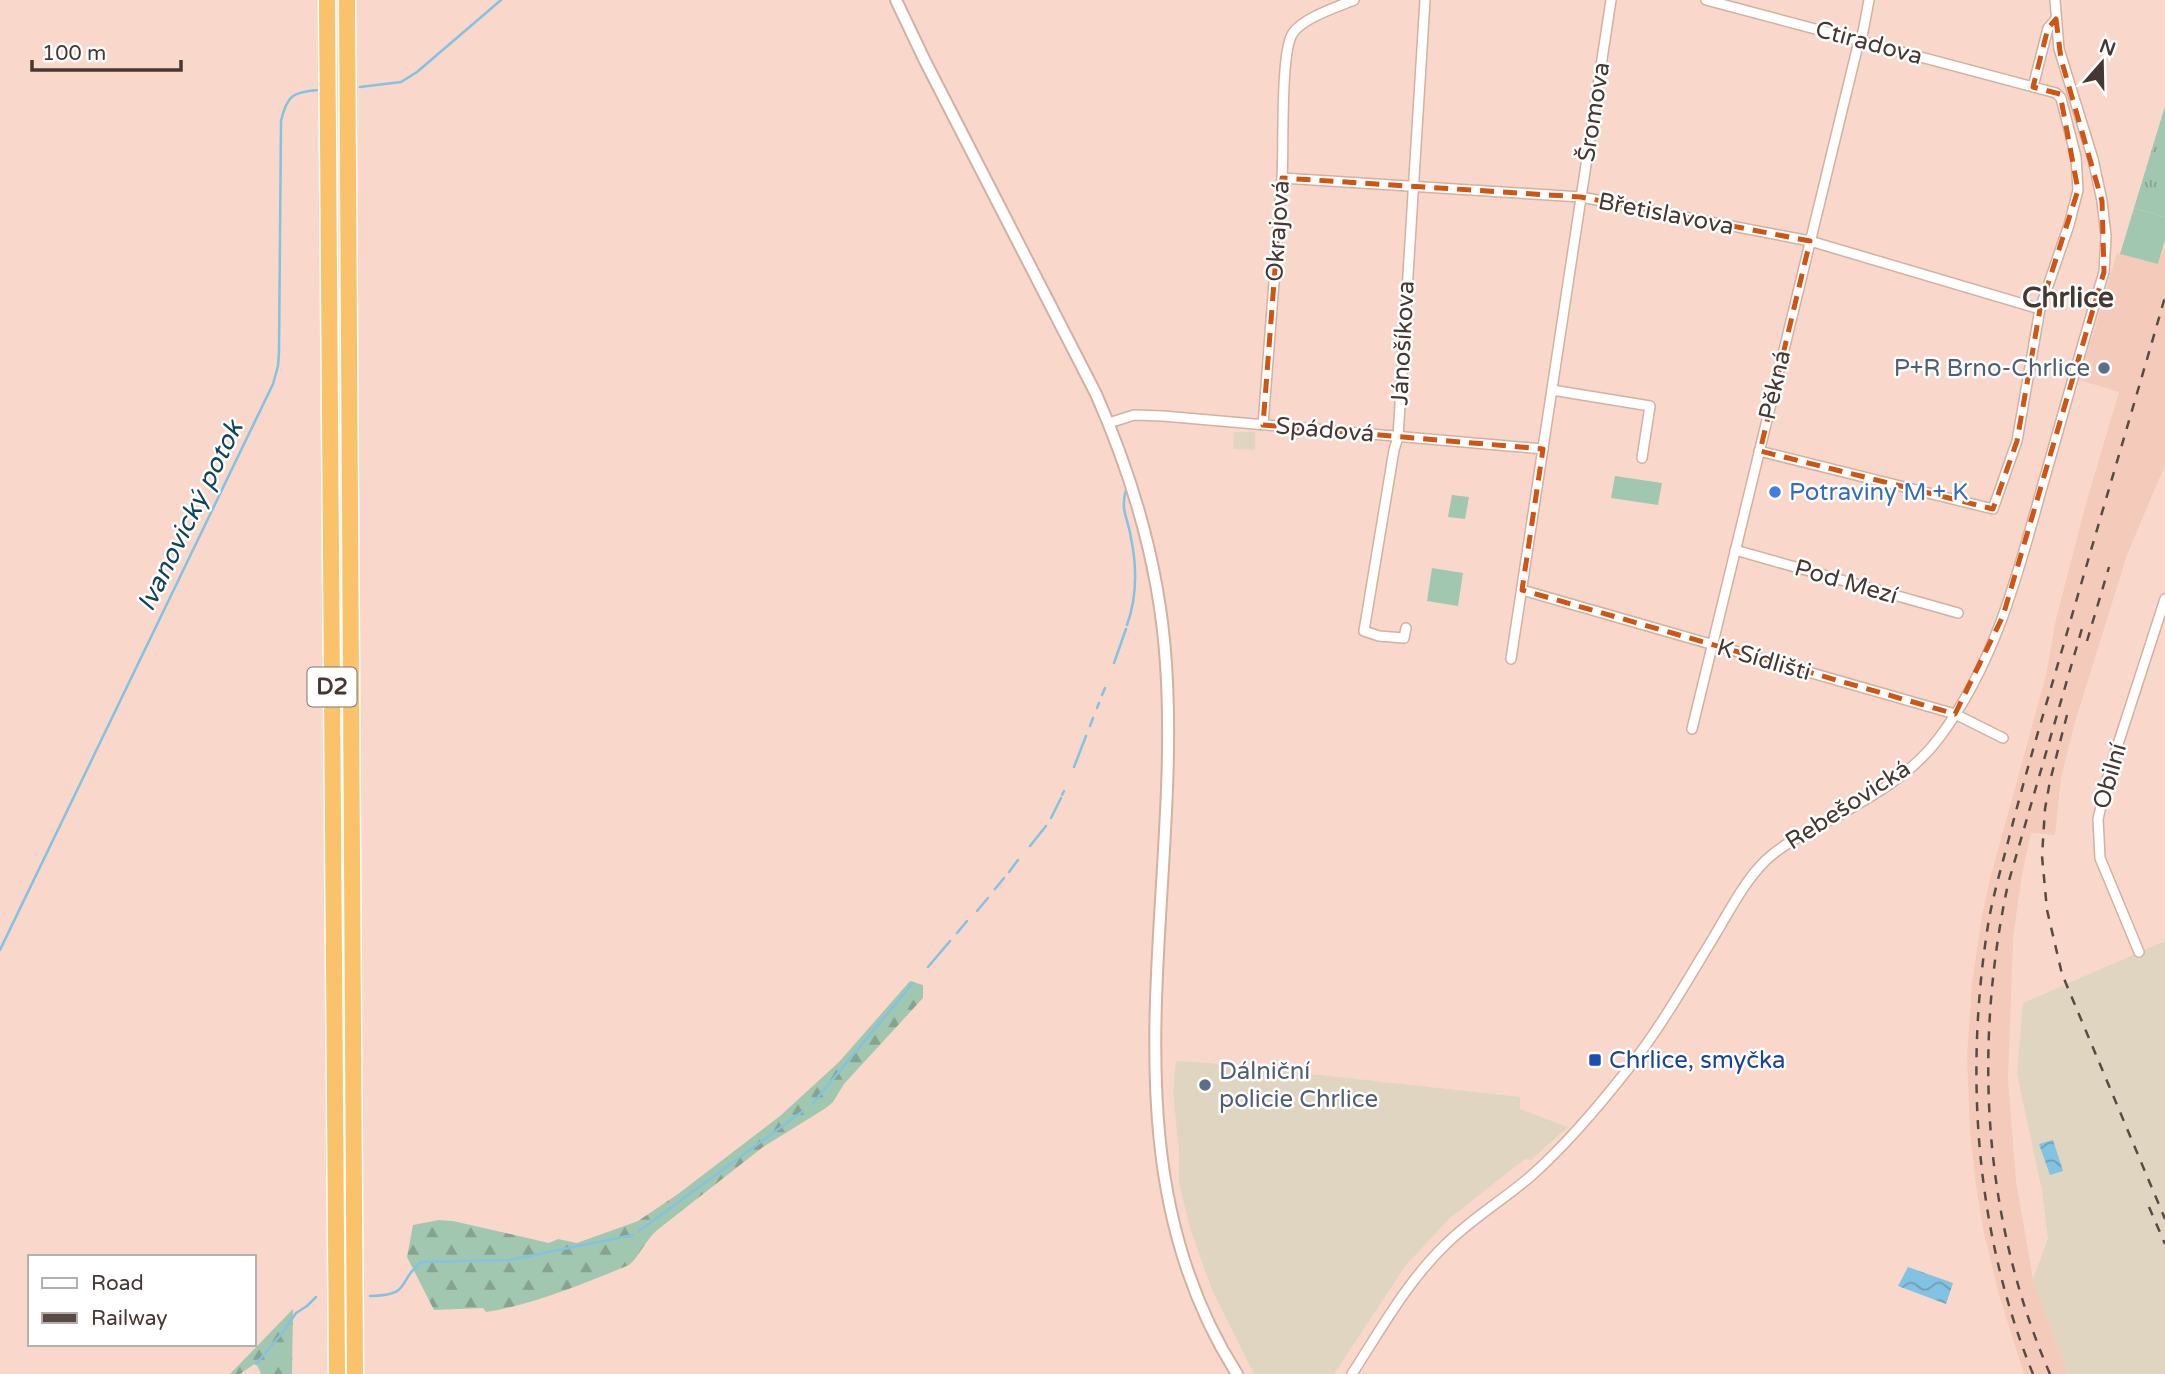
<svg xmlns="http://www.w3.org/2000/svg" width="2165" height="1374" font-family="'Varela Round',sans-serif">
<style>
.built{fill:#f4cbbb}
.industrial{fill:#e0d5c1}
.grass{fill:url(#grass-tufts)}
.forest{fill:url(#forest-firs)}
.park{fill:#a2c7b0}
.water{fill:url(#water-waves)}
.lines{fill:none;stroke-linecap:round;stroke-linejoin:round}
.stream{stroke:#82c2e2;stroke-width:2.5}
.minor-casing{stroke:#d1b1a4;stroke-width:12}
.tertiary-casing{stroke:#d1b1a4;stroke-width:14}
.motorway-casing{stroke:#fff;stroke-width:19}
.minor{stroke:#fff;stroke-width:9}
.tertiary{stroke:#fff;stroke-width:10}
.motorway{stroke:#fbc26c;stroke-width:16}
.rail{stroke:#594a44;stroke-width:2.5;stroke-dasharray:9 9;stroke-linecap:butt}
.marked{fill:none;stroke:#d05412;stroke-width:5;stroke-dasharray:14 9;stroke-linejoin:round}
.service-dot{fill:#5c6f8a;stroke:#fff;stroke-width:2.5}
.shop-dot{fill:#3f7fe0;stroke:#fff;stroke-width:2.5}
.transit-dot{fill:#1a4fb4;stroke:#fff;stroke-width:2.5}
.labels{text-anchor:middle;dominant-baseline:central;stroke-width:5;stroke-linejoin:round;paint-order:stroke}
.shield{fill:#fff;stroke:#7d7470;stroke-width:2}
.shield-label{font-size:23px;font-weight:bold;fill:#453833}
.street-label{font-size:24px;fill:#453833;stroke:#fff}
.service-label{font-size:24px;fill:#4e5e75;stroke:#fff;text-anchor:end}
.shop-label{font-size:24px;fill:#366cbe;stroke:#fff;text-anchor:start}
.transit-label{font-size:24px;fill:#164399;stroke:#fff;text-anchor:start}
.water-label{font-size:26px;font-style:italic;fill:#0f445a;stroke:#fff}
.quarter-label{font-size:28px;font-weight:bold;fill:#453833;stroke:#fff}
</style>
<defs>
<pattern id="grass-tufts" width="24" height="20" patternUnits="userSpaceOnUse" patternTransform="scale(1.75)"><rect width="24" height="20" fill="#a2c7b0"/><path d="M3 7l-1-3M5 7V3M7 7l1-3M15 17l-1-3M17 17v-4M19 17l1-3" fill="none" stroke="#86a390"/></pattern>
<pattern id="forest-firs" width="22" height="20" patternUnits="userSpaceOnUse" patternTransform="scale(1.75)"><rect width="22" height="20" fill="#a2c7b0"/><path d="M5 1l3.5 6h-7zM16 11l3.5 6h-7z" fill="#86a390"/></pattern>
<pattern id="water-waves" width="16" height="10" patternUnits="userSpaceOnUse" patternTransform="scale(1.75)"><rect width="16" height="10" fill="#82c2e2"/><path d="M0 5q4-4 8 0t8 0" fill="none" stroke="#6c9fb8"/></pattern>
</defs>
<rect width="100%" height="100%" fill="#f9d8cb"/>
<path class="built" d="M2165,246V465L2127,555L2075,722L2061,778L2055,835L2031,833L2022,874L2013,939L2008,1080L2016,1181L2033,1279L2068,1374H2024L1999,1295L1983,1229L1976,1185L1970,1133L1967,1056L1972,983L1982,916L1990,879L2046,675L2056,619L2087,500L2119,392L2079,380L2117,253L2158,264Z"/>
<g class="industrial">
<path d="M1234,432H1255V450L1233,449Z"/>
<path d="M2165,941V1374H2068L2033,1279L2048,1239L2042,1191L2017,1074L2023,1003Z"/>
<path d="M1176,1061L1210,1063L1520,1097V1109L1568,1127L1531,1160L1525,1159L1450,1218L1406,1265L1334,1374H1254L1212,1290L1190,1228L1179,1183V1151L1173,1092Z"/>
</g>
<path class="grass" d="M2165,106V217L2134,208Z"/>
<g class="forest">
<path d="M910,981L923,985V998L844,1084L833,1102L826,1108L763,1147L656,1231C645,1241 639,1257 629,1265C583,1284 535,1304 486,1312L483,1308L434,1310L407,1257L413,1225L439,1220L453,1221L549,1243L558,1239L577,1243L638,1221L678,1194L780,1116L839,1062Z"/>
<path d="M293,1309L292,1374H261L256,1363L240,1374H230Z"/>
</g>
<g class="park">
<path d="M2134,208L2165,217V240L2158,264L2120,254Z"/>
<path d="M1615,476L1662,483L1658,505L1611,498Z"/>
<path d="M1452,495L1469,497L1465,519L1448,517Z"/>
<path d="M1432,568L1463,573L1458,606L1427,601Z"/>
</g>
<g class="water">
<path d="M2053,1140L2063,1171L2050,1175L2039,1144Z"/>
<path d="M1908,1267L1953,1283L1946,1304L1898,1286Z"/>
</g>
<g class="lines">
<g class="stream">
<path d="M360,87L401,82L417,72L501,0"/>
<path d="M1126,490C1120,510 1128,518 1131,538C1137,567 1137,597 1127,625"/>
<path d="M1114,663L1126,629"/>
<path d="M1102,695L1105,688"/>
<path d="M1097,708L1099,703"/>
<path d="M1090,726L1093,718"/>
<path d="M1074,767L1086,736"/>
<path d="M1062,795L1064,791"/>
<path d="M1051,818L1061,798"/>
<path d="M1030,846L1046,826"/>
<path d="M1009,872L1018,860"/>
<path d="M995,889L1004,878"/>
<path d="M977,911L988,898"/>
<path d="M957,933L967,921"/>
<path d="M0,950L273,384L278,366L279,352L281,121C287,95 293,92 318,90"/>
<path d="M928,967L950,941"/>
<path d="M813,1103L913,983"/>
<path d="M639,1231L803,1111"/>
<path d="M370,1296C413,1295 396,1282 421,1262L509,1260L633,1235"/>
<path d="M256,1364L283,1332L296,1313L307,1306L316,1297"/>
</g>
<g class="minor-casing">
<g id="minor">
<path d="M1706,0L2056,93L2061,98L2076,157L2078,190L2069,225L2040,309L2017,441L1993,509L1759,451"/>
<path d="M2033,87L2048,28L2056,19"/>
<path d="M1282,178L1581,197L1810,241L2040,309"/>
<path d="M1552,390L1650,406L1642,458"/>
<path d="M1109,423L1134,415L1163,416L1543,449"/>
<path d="M1263,425L1282,178C1284,151 1280,50 1293,33C1303,18 1337,7 1354,0"/>
<path d="M1735,550L1958,613"/>
<path d="M1522,590L1955,714L2003,738"/>
<path d="M1406,628L1404,638L1379,636L1364,631L1394,450L1398,437L1425,0"/>
<path d="M1511,659L1611,0"/>
<path d="M1692,729L1857,49L1863,32L1869,0"/>
<path d="M2139,952L2100,858L2098,819L2109,772L2165,599"/>
<path d="M1352,1374C1381,1329 1407,1282 1445,1245C1471,1219 1503,1200 1531,1176C1567,1144 1599,1106 1628,1069C1661,1027 1687,981 1715,935C1730,910 1744,882 1765,861C1782,845 1802,835 1823,824C1864,801 1910,777 1939,738C1994,665 2017,578 2041,491C2062,418 2082,345 2104,272L2106,236L2102,201L2093,159L2059,49L2055,0"/>
</g>
</g>
<g class="tertiary-casing">
<path id="tertiary" d="M896,0L925,61L1096,394C1134,480 1160,569 1166,664C1182,903 1098,1156 1237,1374"/>
</g>
<g class="motorway-casing">
<g id="motorway">
<path d="M327,0L337,1374"/>
<path d="M347,0L355,1374"/>
</g>
</g>
<use href="#minor" class="minor"/>
<use href="#tertiary" class="tertiary"/>
<use href="#motorway" class="motorway"/>
<g class="rail">
<path d="M2087,641L2109,567"/>
<path d="M2067,715L2050,781L2045,809L2042,856L2047,910L2062,974L2165,1219"/>
<path d="M2149,1207L2165,1244"/>
<path d="M2033,1374C1975,1232 1964,1070 1989,919C1994,892 2002,865 2009,838C2025,775 2044,712 2062,650C2096,532 2131,415 2165,297"/>
<path d="M2050,1374C1983,1220 1973,1047 2008,884L2083,625"/>
</g>
</g>
<path class="marked" d="M2056,19L2061,59L2102,201L2104,272L2003,616L1955,714L1522,590L1543,449L1263,425L1282,178L1581,197L1810,241L1760,451L1993,509L2017,441L2040,309L2078,190L2060,94L2033,87L2048,28Z"/>
<g class="service-dot">
<circle cx="2104" cy="368" r="7"/>
<circle cx="1205" cy="1085" r="7"/>
</g>
<circle class="shop-dot" cx="1775" cy="492" r="7"/>
<rect class="transit-dot" x="1588" y="1053" width="14" height="14" rx="3.5"/>
<g class="labels">
<rect class="shield" x="307.5" y="667.5" width="49" height="39" rx="5"/>
<g class="shield-label">
<text x="332" y="687">D2</text>
</g>
<g class="street-label">
<text transform="translate(1869 43) rotate(15)">Ctiradova</text>
<text transform="translate(1594 112) rotate(-81)">Šromova</text>
<text transform="translate(1666 214) rotate(11)">Břetislavova</text>
<text transform="translate(1278 231) rotate(-86)">Okrajová</text>
<text transform="translate(1403 343) rotate(-87)">Jánošíkova</text>
<text transform="translate(1775 385) rotate(-77)">Pěkná</text>
<text transform="translate(1325 430) rotate(5)">Spádová</text>
<text transform="translate(1846 582) rotate(16)">Pod Mezí</text>
<text transform="translate(1764 660) rotate(16)">K Sídlišti</text>
<text transform="translate(2110 776) rotate(-74)">Obilní</text>
<text transform="translate(1848 805) rotate(-33)">Rebešovická</text>
</g>
<g class="service-label">
<text x="2090" y="368">P+R Brno-Chrlice</text>
<text x="1219" y="1071" text-anchor="start">Dálniční<tspan x="1219" dy="28">policie Chrlice</tspan></text>
</g>
<g class="shop-label">
<text x="1789" y="492">Potraviny M + K</text>
</g>
<g class="transit-label">
<text x="1609" y="1060">Chrlice, smyčka</text>
</g>
<g class="water-label">
<text transform="translate(190 516) rotate(-64)">Ivanovický potok</text>
</g>
<g class="quarter-label">
<text x="2068" y="298">Chrlice</text>
</g>
</g>
<rect x="28" y="1255" width="228" height="91" fill="#ffffff" stroke="#b5afad" stroke-width="2"/>
<rect x="42" y="1278" width="35" height="10" fill="#ffffff" stroke="#b5afad" stroke-width="2"/>
<text x="91" y="1290" font-size="21" fill="#453833">Road</text>
<rect x="42" y="1313" width="35" height="10" fill="#594a44" stroke="#b5afad" stroke-width="2"/>
<text x="91" y="1325" font-size="21" fill="#453833">Railway</text>
<g transform="translate(2102 63) rotate(20)" stroke="#ffffff" stroke-width="5" paint-order="stroke">
<path d="M0-5L12 26L0 18L-12 26Z" fill="#453833"/>
<text y="-10" font-size="19" font-weight="bold" text-anchor="middle" fill="#453833">N</text>
</g>
<path d="M32 60v10h149v-10" fill="none" stroke="#453833" stroke-width="3.5"/>
<text x="42" y="60" font-size="21" fill="#453833" stroke="#ffffff" stroke-width="5" paint-order="stroke">100 m</text>
</svg>
